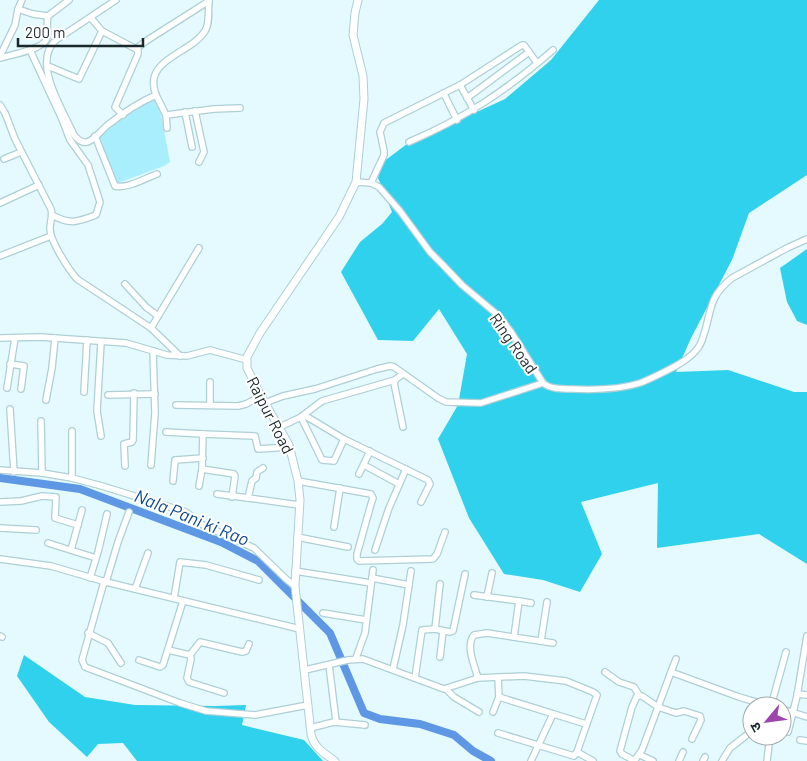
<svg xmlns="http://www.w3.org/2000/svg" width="807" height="761" font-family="Barlow,'Noto Sans Devanagari',sans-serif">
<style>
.green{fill:#a9eefd}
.forest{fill:#2fd1ec}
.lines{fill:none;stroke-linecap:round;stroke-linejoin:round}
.river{stroke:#5e98e5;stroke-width:8}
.minor-casing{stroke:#adcfd6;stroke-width:8}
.major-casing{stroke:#adcfd6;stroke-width:9}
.minor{stroke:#fff;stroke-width:5.5}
.major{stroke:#fff;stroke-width:7}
.labels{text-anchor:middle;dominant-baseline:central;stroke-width:4;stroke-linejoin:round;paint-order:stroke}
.street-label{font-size:16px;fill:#1b282b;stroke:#fff}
.water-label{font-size:18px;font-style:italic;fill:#0d498e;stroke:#fff}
</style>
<rect width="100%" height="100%" fill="#e5faff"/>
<path class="green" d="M156,98L161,114L170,162L164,166L118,183L98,137L110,126L149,100Z"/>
<g class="forest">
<path d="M599,0H807V175L749,213L732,260L691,338L676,372L728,370L794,392H807V564L759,534L657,548L658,483L581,502L602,554L580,592L543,580L504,574L469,518L438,439L458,405L467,354L439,309L413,341L378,340L341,272L360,242L382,224L392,212L378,178L383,162L407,144L505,99L551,60Z"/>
<path d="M807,249V325L797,321L787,302L780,268Z"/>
<path d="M24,655L85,697L135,705L215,706L246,705L242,725L304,740L323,761H137L123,743L98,744L87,757L49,722L17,676Z"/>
</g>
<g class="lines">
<path class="river" d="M0,478L80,489L221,542L258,561L330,633L364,713L380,719L420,724L454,735L473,751L491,761"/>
<g class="minor-casing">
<g id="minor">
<path d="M116,0L56,40C31,62 63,110 74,135C77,139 81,143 87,142C95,140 102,129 109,124C123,113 140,102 156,95C142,59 191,54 205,31C210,24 208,9 209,0"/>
<path d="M18,9L33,14L48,16"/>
<path d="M91,18L102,31L138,50V54L115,107L123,115"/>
<path d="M137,48L146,41L209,1"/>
<path d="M30,50L62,119L70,140L88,165L100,202L96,215C77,222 70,225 52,215"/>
<path d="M0,56L15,25L18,9L22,0"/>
<path d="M0,58C10,55 41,50 46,40C49,34 46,23 48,16L69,0"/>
<path d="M48,66L79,79L102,31"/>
<path d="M460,85L474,110"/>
<path d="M444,94L457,120"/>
<path d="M156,95L166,115L167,128"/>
<path d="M467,98L529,52"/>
<path d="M0,105L5,113L15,139L51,209C53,216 50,222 50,229C50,241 69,270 77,279L151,328L180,356"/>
<path d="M195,111L204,152L199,162"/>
<path d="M185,112L192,147"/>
<path d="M166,115L214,109L240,108"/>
<path d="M95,136L115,186C127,189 146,178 157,174"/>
<path d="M409,142C465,118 507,90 553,50"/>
<path d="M4,159L21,152"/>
<path d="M356,182L371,183L379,187L400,211L430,252L442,264L462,285L499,316L511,332L543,383C550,389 562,389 572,389C594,390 618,390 640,383C648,380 656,376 664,372C676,366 690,359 698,348C702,343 703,336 705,331C712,306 710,296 732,278L787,248L807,239"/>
<path d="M371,183L384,155V151L380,132L384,123L460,85L522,45H524L537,63"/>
<path d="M0,203L39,185"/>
<path d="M0,256L51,236"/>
<path d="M125,284L146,307L158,316"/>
<path d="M151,328L199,248"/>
<path d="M0,338L40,337L126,343L167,355L187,356L210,350L247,360"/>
<path d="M101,342L97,411L101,436"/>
<path d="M10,364L24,366L21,389"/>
<path d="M403,374L396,379L394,383L403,427"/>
<path d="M7,388L15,338"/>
<path d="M84,392L87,340"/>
<path d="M108,395L155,394"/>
<path d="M46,400L52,368L55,338"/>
<path d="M265,403L283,396L315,389L377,369L390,366L394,367L438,398L446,402L481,403L543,383"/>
<path d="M176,405L238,406L246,404L261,396"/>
<path d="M210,405V382"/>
<path d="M10,409L14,472"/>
<path d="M304,415L344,439"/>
<path d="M301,417L322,460L334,461L344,439L428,480L430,484L421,502"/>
<path d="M41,421L42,473"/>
<path d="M280,427L301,417L322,401L395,380"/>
<path d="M166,432L203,434"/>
<path d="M151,465L155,413L153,351"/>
<path d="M364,465L399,484"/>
<path d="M125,466L124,444L132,442L133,440L134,393"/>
<path d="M263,468L257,472L256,478L252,481L248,498L299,505"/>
<path d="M202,469L203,434L255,436L258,449L290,447"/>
<path d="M0,470L42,473L72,478L102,486L186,512L199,523L254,548L286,579L295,586"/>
<path d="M359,474L370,451"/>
<path d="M72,478V431"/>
<path d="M173,481L175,460L203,458"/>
<path d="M298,481L371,494L373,498L371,504L357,554V559L359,561L433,559L437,554L445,532"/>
<path d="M199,486L202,469L234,474L235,476L232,497"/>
<path d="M217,494L248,498"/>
<path d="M0,502L21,501L42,496L56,497L55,518L78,525"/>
<path d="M334,527L340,488"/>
<path d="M0,528L36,530"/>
<path d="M297,537L348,547"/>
<path d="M48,543L96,558"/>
<path d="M71,550L82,510"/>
<path d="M375,550L389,508L406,469"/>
<path d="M0,559L51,566L106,582L300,629"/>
<path d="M295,571L371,583"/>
<path d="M90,578L98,552L107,514"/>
<path d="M372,578L409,585"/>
<path d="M104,582L82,660L85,667L180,703L206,711L255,715L308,705"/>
<path d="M106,582L118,542L129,512"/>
<path d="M135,589L148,553"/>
<path d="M474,595L519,601L514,637"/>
<path d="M487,597L492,573"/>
<path d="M174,598L180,562L206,565L259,580"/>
<path d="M519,601L531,603"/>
<path d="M323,613L366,620"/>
<path d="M435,629L440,584"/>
<path d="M88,633L108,643L121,663"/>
<path d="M0,636L2,637"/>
<path d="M541,641L547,602"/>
<path d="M168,650L190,655L191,659L187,678L189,682L224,693"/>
<path d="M190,655L200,642L242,652L246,651L249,644"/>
<path d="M440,657L443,631"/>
<path d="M356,658L365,633L373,570"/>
<path d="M139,660L160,667L163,665L183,601"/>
<path d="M329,665L336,721"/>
<path d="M393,669L403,625L411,571"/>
<path d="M305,670L348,660L363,659L444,689L478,678L524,676L566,681L593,692L597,695L577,752L574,756L498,733"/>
<path d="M605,672L619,682L634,687L639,695"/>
<path d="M671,672L676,659"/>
<path d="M415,678L422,630L435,629L450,632L453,631L465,574"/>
<path d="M478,678C475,667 465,646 474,635L487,633L553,643"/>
<path d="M446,689L454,697L479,712"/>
<path d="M797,694L807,695"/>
<path d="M499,697L586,724"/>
<path d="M771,706L786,652"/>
<path d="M782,709L807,717"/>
<path d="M493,712L499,697L498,678"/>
<path d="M310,728L334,722L365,725"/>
<path d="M788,732L797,696L807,636"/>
<path d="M800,740L807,741"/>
<path d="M577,752L593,761"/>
<path d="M640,755L653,761"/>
<path d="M531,761L553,714"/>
<path d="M634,761L642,750L671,672L739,697L770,706"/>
<path d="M635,761L622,754L620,751L632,707L637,696H642L658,707L676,713L684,711L700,716L701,720L692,739"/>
<path d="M679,761L683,752"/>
<path d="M703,761L705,757"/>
<path d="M722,761L730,748L748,734"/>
<path d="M767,761L770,736"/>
</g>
</g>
<g class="major-casing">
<path id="major" d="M335,761C324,753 314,748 311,734L295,586L300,500L298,481L289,445L261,396L247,368V357L260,333L339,217L356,182L364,99L363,76L353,35L355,13L358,0"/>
</g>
<use href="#minor" class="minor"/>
<use href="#major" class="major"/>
</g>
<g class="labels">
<g class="street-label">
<text transform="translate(514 343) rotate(55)">Ring Road</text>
<text transform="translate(271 415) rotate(63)">Raipur Road</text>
</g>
<g class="water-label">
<text transform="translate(192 517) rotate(22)">Nala Pani ki Rao</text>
</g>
</g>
<g transform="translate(767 721) rotate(241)"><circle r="24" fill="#ffffff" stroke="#a4a9aa"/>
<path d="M0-4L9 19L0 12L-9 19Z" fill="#9e44af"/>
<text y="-8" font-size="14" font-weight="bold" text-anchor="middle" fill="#1b282b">उ</text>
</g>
<path d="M18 38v8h125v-8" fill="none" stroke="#1b282b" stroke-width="2.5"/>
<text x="25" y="38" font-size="15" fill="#1b282b" stroke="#ffffff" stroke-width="4" paint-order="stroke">200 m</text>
</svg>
